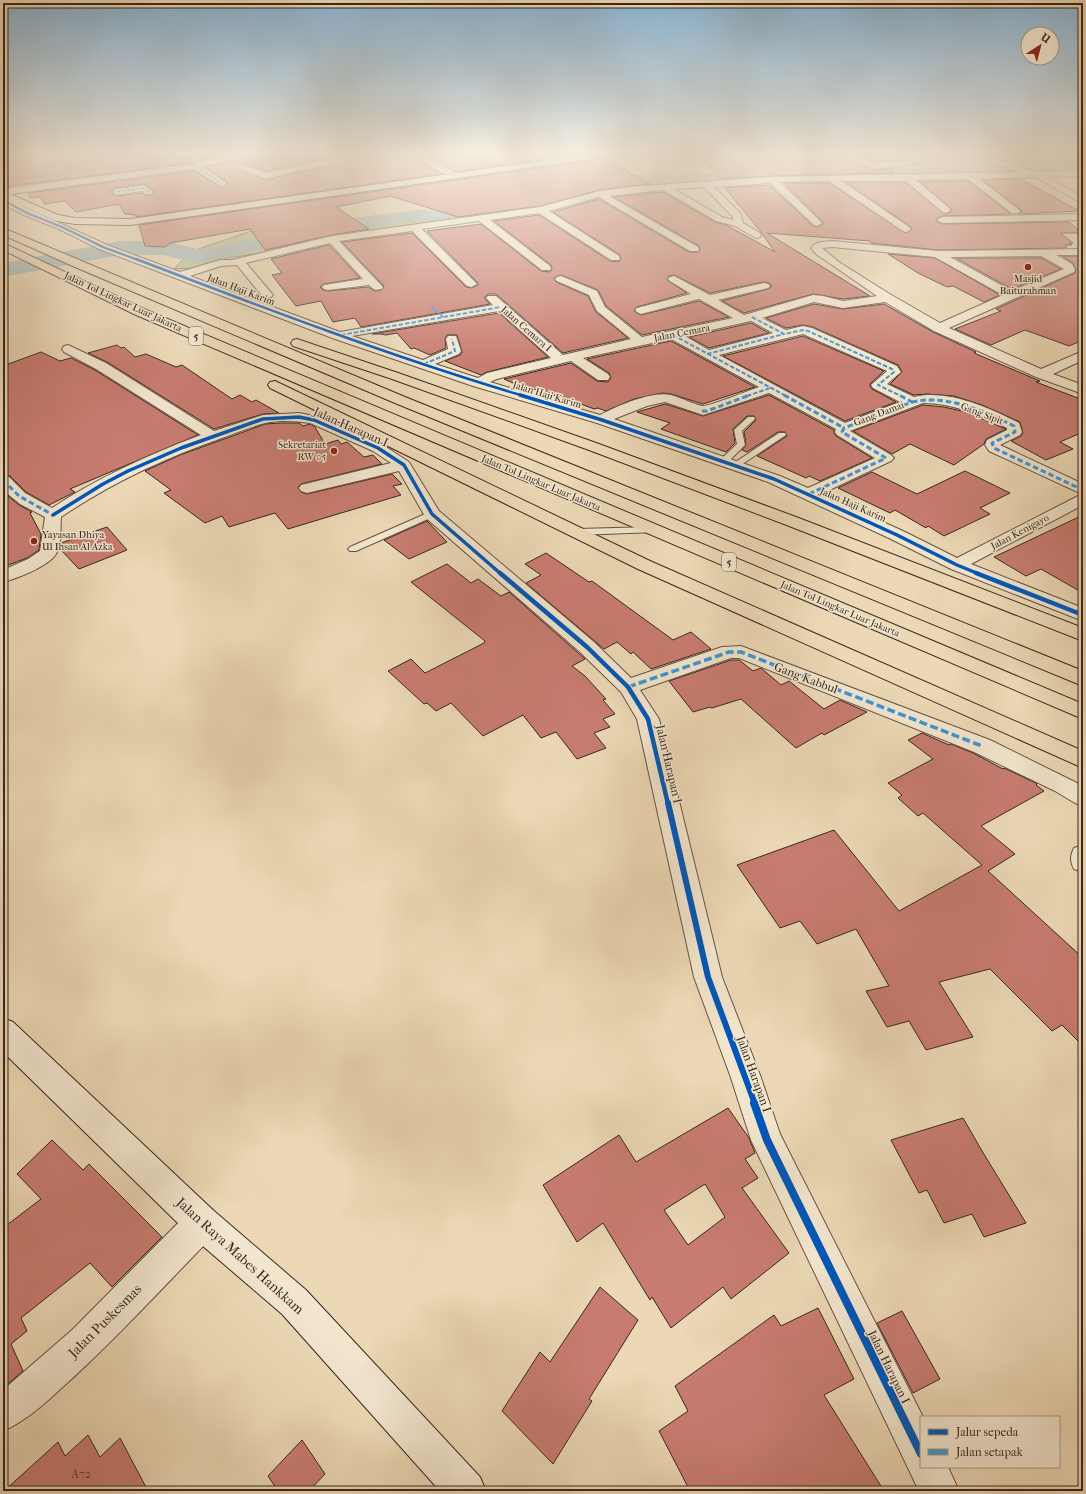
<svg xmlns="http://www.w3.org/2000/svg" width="1086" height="1494" font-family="'IM FELL French Canon',serif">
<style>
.green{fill:#b8bf8d;stroke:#777356}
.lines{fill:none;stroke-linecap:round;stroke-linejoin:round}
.river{fill:#9db7b9;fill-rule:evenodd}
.building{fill:#c87c71;stroke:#362720;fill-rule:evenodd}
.lane-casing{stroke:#645345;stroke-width:2}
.street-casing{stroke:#645345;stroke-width:2}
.secondary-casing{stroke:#362720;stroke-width:2}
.highway-casing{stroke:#362720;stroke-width:2}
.lane{fill:#f3e6cf;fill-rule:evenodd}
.street{fill:#f3e6cf;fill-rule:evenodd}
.secondary{fill:#f3e6cf;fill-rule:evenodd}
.highway{fill:#ecd8b5;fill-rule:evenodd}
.quiet-far3{stroke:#3e96d5;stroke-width:1.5;stroke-dasharray:3.5 1.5;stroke-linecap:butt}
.quiet-far2{stroke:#3e96d5;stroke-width:2;stroke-dasharray:4.5 2;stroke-linecap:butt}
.quiet-far1{stroke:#3e96d5;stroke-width:3;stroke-dasharray:5.5 3;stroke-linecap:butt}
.quiet{stroke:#3e96d5;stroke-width:3.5;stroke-dasharray:8 3.5;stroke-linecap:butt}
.cycleway-far5-casing{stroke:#f3e6cf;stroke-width:3}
.cycleway-far4-casing{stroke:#f3e6cf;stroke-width:4}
.cycleway-far3-casing{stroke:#f3e6cf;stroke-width:5.5}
.cycleway-far2-casing{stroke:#f3e6cf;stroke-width:7}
.cycleway-far1-casing{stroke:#f3e6cf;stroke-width:8}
.cycleway-casing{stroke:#f3e6cf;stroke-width:10}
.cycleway-far5{stroke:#0057b8;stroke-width:2}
.cycleway-far4{stroke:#0057b8;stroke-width:2.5}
.cycleway-far3{stroke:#0057b8;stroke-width:3.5}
.cycleway-far2{stroke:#0057b8;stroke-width:4.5}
.cycleway-far1{stroke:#0057b8;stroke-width:6}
.cycleway{stroke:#0057b8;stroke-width:8}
.poi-dot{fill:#8f2418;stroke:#f3e6cf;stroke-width:1.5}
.labels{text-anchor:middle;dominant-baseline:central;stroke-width:3;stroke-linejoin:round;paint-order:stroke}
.far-poi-label{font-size:10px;fill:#362720;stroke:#f3e6cf}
.far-street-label{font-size:10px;fill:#362720;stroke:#f3e6cf}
.shield{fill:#f3e6cf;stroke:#6f6054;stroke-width:1}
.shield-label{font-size:11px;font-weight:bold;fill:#362720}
.street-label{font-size:12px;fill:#362720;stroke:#f3e6cf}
.near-number-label{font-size:12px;fill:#5a3c34}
.near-street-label{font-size:14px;fill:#362720;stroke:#f3e6cf}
</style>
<rect width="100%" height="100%" fill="#ecd8b5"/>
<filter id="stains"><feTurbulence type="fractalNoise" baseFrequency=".005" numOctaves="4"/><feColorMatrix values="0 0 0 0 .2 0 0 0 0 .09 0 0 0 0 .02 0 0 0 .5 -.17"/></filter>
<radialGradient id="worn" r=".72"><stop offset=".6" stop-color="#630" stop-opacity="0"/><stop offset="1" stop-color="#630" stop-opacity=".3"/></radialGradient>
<g class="green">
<path d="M999,155H1083V168H1038Z"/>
<path d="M604,157L629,171L609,174L618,184L623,188L525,212L317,238L255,254L213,260L196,268L174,269L190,252L251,231L393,214L405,216L464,212L600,172L574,161Z"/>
</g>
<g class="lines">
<path class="river" d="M1083,162V172L902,179L822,178L693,186L629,187L536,212L495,219L416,222L325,234L292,240L213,262L196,263L163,255H120L3,277V263L120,241H163L197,249L212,248L290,228L325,222L416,210L495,207L535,200L628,175L693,174L822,168L902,169Z"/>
</g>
<g class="building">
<path d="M33,155H222L193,163L3,187V163Z"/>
<path d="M252,155H343L266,171L242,163L236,167L265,180L370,155H537L542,159L455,172L431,157L424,156L422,159L423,163L441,174L136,217V215L125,214L119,204L76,212L65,201L44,204L41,197L31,198L28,193L194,171L222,188L227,184L226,181L205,167L247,158ZM144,184L154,191L153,195L146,196L142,193L116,196L110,192L116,188Z"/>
<path d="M700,155H844L873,170L892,168V173L772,176L719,179Z"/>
<path d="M862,155H891V160L875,161Z"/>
<path d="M603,159L650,184L600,190L540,206L458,217L390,196L336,207L369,229L332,235L265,250L250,229L170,243L165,247L145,246L139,225Z"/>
<path d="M1021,179L1079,211L1019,214L1022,211L1019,208L983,180Z"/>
<path d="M968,181L1011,214L942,216L936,219V221L942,224L1069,222L1082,233H1060L1073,243H1069L1072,245H1065L1067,248L938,250L871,243L870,241L767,233L870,296L843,299L813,294L744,313L722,301L768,289L772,286L769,283L764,282L710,293L674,275L669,276L667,280L687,293L637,307L634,311L641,315L699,301L729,317L642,335L606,306L598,290L561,275L554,278L556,282L588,296L596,312L628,338L563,353L496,294H488L485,297V299L490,304L361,327L355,318L333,322L321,301L296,306L272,275L282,273L271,259L329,245L360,278L324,284L320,287L323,290L328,291L368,287L375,291L381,290L384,286L342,242L412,233L466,287L472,288L478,285V283L427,231L481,224L541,271L550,272L552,269L551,265L494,221L539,215L610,261L619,262L621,259L620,255L553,212L599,199L689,252H698L700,250L699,246L614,197L663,192L715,222L726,225L775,252L761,232L725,188L769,185L813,226L817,227L823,224V222L784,183H829L906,233L912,229L910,226L846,182H905L946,214L952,211V209L920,182Z"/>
<path d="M888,254L935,258L1000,295L984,302L953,286L947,287L918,273Z"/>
<path d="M1062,256H1078L1083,261V340L1069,346L1025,330L991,345L955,329L1001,311L996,309L1075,273L1076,269L1073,263Z"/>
<path d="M956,258H1041L1061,269L1012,289Z"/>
<path d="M814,304L843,309L884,304L933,332L976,352L974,353L1040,381L1036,382L1083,400V432L1060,442L1073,449L1046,460L1011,441L1021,436L1023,433L1020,422L982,405L954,396L927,394L914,395L890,384L902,372L898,365L813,327L803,325L786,328L766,318Z"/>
<path d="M499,313L548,357L487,372L481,375L445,361L460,355L462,352L457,335H447L445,339L446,348L430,355L414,348L411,349L397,333L386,335L381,334H372Z"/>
<path d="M751,323L769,333L709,348L689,337Z"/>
<path d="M803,336L884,371L870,384V386L872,389L896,402L845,421L723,356Z"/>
<path d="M671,341L755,387L703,404L671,394L663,393L634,399L606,411L598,408L594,409L560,396L558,397L539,388L531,391L504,379L571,363L597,381L608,382L611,378L609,373L587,359Z"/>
<path d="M117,345L121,348L124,347L135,357L146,354L176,367L182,365L232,399L240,395L252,402L256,400L279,413L263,414L214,429L107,362L88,353Z"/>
<path d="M41,352L60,361L71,358L95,370L198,435L70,489L75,492L49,505L26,492L10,476L3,474V366Z"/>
<path d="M769,395L834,430V433L836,436L872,458L820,481L809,476L806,478L757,456L787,436L785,432H778L747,452L742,450L746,445L744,432L756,420L754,416H747L733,429L735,443L726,452L661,429L670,423L637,412L665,404L703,416Z"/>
<path d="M923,405L944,407L966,412L1006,429L986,439L984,444L954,465L910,444L892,454L853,431Z"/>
<path d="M282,423H299L303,426L310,424L315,427L325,444L338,440L341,444L347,442L364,457L373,455L382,464L301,484L298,487L301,492L307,494L392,474L402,484L393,486L401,495L288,529L275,513L229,527L222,516L205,523L164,493L171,490L145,471L180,455L249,430L265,424Z"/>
<path d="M965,471L1010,493L980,508L990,514L944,536L928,526L926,528L895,510L890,513L838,488L872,472L917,494Z"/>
<path d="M3,492L19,505L32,512L30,513L41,534L39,550L27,558L3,567Z"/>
<path d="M1083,515V593L1041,569L1026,576L994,557Z"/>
<path d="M427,521L447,542L409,559L384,540Z"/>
<path d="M107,527L127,550L79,569L60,549L61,543Z"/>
<path d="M546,553L589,582L592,581L673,640L691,632L711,649L651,669L633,652L631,654L617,642L604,649L526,583L541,575L525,564Z"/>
<path d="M447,564L471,583L478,579L501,596L509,592L585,659L572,666L585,676L606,699L603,700L615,714L603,719L610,727L594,733L606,748L577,759L556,732L541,738L523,715L483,736L451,703L436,711L427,703L424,704L388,671L411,659L425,673L484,643L485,641L411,582Z"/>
<path d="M731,660H739L753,671L761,668L781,685L789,681L824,709L840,700L867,712L824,735L822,733L796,748L741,699L712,708L710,707L693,712L669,681Z"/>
<path d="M922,733L949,745L951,744L973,753L1003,769L1004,768L1036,783L1037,784L1036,785L1044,791L981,826L1015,854L988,871L1083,958V1046L1062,1025L1052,1031L990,969L939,982L973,1037L926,1050L909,1021L887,1027L866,991L889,986L856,929L817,944L800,921L780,928L737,865L834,830L899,911L982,865L923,813L918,816L898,798L902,795L888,783L933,759L908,740Z"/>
<path d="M728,1108L749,1138L755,1153L745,1159L758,1178L742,1188L789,1253L731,1299L723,1287L671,1328L652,1297L650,1300L603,1223L577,1242L543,1185L619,1135L636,1162ZM705,1184L725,1217L688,1245L664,1210Z"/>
<path d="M963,1118L982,1151L1026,1223L984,1237L972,1214L944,1223L927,1190L919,1193L891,1140Z"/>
<path d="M52,1140L83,1170L89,1164L162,1237L112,1287L90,1263L21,1318L27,1331L11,1344L23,1371L3,1388V1228L41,1199L17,1174Z"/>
<path d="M600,1287L638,1320L589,1399L592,1401L553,1464L502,1411L540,1352L550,1362Z"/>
<path d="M818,1308L854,1379L824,1395L884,1491H690L659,1431L688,1411L675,1386L774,1315L781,1326Z"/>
<path d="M902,1311L940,1379L913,1393L877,1323Z"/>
<path d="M88,1435L100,1457L120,1438L148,1491H4L58,1442L65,1456Z"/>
<path d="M302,1440L325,1474L309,1491H278L268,1476Z"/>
</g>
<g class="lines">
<g class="lane-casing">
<g id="lane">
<path d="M748,417H754L755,419L742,431L745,445L727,463H721L720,461L721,459L737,444L734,430Z"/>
<path d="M779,433H785L786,435L738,467H732L731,465Z"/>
<path d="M432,511L435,512L437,514L435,516L356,551H350L348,549L350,547Z"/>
<path d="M653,527L656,528L658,530L656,532L577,535L572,532L577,529Z"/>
</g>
</g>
<g class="street-casing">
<g id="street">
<path d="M14,155H32L3,162V158Z"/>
<path d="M231,155H251L247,157L201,166L225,182L226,184L222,187L194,169L3,195V189L193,164L197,162Z"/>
<path d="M352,155H369L265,179L237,167L241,164L266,173Z"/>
<path d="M538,155H548L556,162L552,164Z"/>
<path d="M845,155H857L875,163L924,159L928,161L924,163L874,169Z"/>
<path d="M967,155H981L1037,172L1083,170V176L1047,177L1083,197V204L1035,177L979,179L1018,209L1020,211L1018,213H1012L968,179L916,180L949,208L951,210L946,213L943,212L906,181H841L909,227L911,229L906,232L903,231L829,181L780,182L820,221L822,223L817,226L814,225L770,183L714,187L741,214L743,223L760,233L761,235L760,237L756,238L735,226L716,221L663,190L609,196L698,247L699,249L698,251H690L599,197L549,211L619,256L620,258L619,260H611L539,213L490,220L550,266L551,268L550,270H542L479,221L422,229L477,284L471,287L467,286L412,231L339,241L381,285L383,287L381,289C375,291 373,289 369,285L328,290L324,289L322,287L324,285L363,279L330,243L246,263L273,295L271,297H263L237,265L221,266L190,276L340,332L493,305L486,298L488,296H496L563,355L631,339L597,311L589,295L557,281L555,279L557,277L561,276L597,291L605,307L642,337L733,318L699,299L641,314L637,312L635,310L637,308L691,294L670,281L668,279L670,277L674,276L710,295L764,283L768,284L770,286L768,288L718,300L744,315L813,295L823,296L843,301L877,296L816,254L811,248C816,241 824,242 832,241L938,251L1083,249V255H1056L1072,264L1075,270L1074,272L949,328L1041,369L1083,351V360L1053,374L1083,385V394L1036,377L934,331L885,302L843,308L814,302L762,318L786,330L803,326L812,328L897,366L901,372L887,384L914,397C948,389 989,408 1019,423L1022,432L1020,435L1000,445L1083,484V505L971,564L1083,608V621L951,569L891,539L768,482L597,423L473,386L335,339L99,249L59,229L24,215L3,204V197L107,245L180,272L220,260H232L332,236L540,207L600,191L640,186L772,177L1021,172ZM704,187L733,217V220L722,217L674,189ZM832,247L935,257L1003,295L940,323L888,293L839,262L822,248ZM1041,256L1064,269L1012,291L950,257ZM499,311L551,358L487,373L478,378L435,364L459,354L461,351L456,336H448L446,339L448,349L423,360L352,336ZM751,321L773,333L709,350L685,336ZM803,334L887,371L871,385L873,388L900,402L845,423L719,355ZM671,339L759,387C750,390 710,406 703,406C698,406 679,397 671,395C651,391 618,406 600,415L490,382L497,379L571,361L598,380H608L610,377L608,374L583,358ZM769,393L836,429L835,432L837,435L875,458L808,488L780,476L614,419L647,406L665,402L703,415ZM923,403C952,403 981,415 1007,428V430L987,440L985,445L989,451L1082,494L957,558L903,531L821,494L891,461L894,458L891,455L850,431Z"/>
<path d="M424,158H430L459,176L458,178H452L424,162L423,160Z"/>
<path d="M144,185L153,192L152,194H146L142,191L116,195L112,192L116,189Z"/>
<path d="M1083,214V220L942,223L937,220L942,217Z"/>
<path d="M68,345L106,363L214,431L263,415L299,413L319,417L383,445L409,462L439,511L594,642L631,678L722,647L741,646L990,740L1083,786V806L1075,803L1055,791L974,752L739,658H731L640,690L659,719L722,977L760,1075L780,1134L923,1417H921V1467H948L959,1491H919L751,1140L730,1075L694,977L637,719L621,692L580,652L426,518L399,471L307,493L301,491L299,488L301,485L391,463L373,451L310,423C296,421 279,420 265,423C250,427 236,433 222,438C165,458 111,483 61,517C60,528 62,545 56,554C49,566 16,579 3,582V570L28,559L40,551L45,517L20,504L3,490V475L9,477L25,493L52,508C99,477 148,455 201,435L96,369L64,352L62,349L64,346Z"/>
<path d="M1083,845V872L1074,869C1070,861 1070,856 1074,848Z"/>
<path d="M202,1206L214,1211L219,1223L214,1235C165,1285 118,1337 66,1384C46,1402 28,1420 3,1431V1390L72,1330L190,1211Z"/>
</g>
</g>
<g class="secondary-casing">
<g id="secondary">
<path d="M584,155H608L604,157L130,225L75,224L56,221L3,197V191L58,215L75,218L130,219Z"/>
<path d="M3,1018L13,1022L214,1211L306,1290L480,1477L486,1491H440L282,1314L190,1235L3,1052Z"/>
</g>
</g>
<g class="highway-casing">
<g id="highway">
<path d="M3,228L405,397L1083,671V686L395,403L75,267L3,235Z"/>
<path d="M3,243L144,309L1083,704V719L136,315L3,250Z"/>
<path d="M297,339L401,374L599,444L796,517L1083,628V641L784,524L589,450L392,379L293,346L291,343L293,340Z"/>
<path d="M275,381L650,561L1083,751V768L638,569L270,388L268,385L270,382Z"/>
</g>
</g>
<use href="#lane" class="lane"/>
<use href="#street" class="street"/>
<use href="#secondary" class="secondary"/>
<use href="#highway" class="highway"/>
<g class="quiet-far3">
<path d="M542,155L552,162"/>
<path d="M3,160L28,155"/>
<path d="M427,160L455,176"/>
<path d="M196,166L222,184"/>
<path d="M116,177L129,190"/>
<path d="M107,193L144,188L149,192"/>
</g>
<g class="quiet-far2">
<path d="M431,306L443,317"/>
<path d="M752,317L784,334L803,330L808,331L892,369L894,372L878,385L901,396"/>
<path d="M341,335L501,307"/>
<path d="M673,335L786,396"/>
<path d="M707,354L784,334"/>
<path d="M424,364L455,351L452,339"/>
<path d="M747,396L770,388"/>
</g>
<g class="quiet-far1">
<path d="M784,395L844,428"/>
<path d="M912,402C946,394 984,411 1014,426L1015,432L992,443L994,448L1083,490"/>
<path d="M702,411H707L750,395"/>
<path d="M3,480L19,496L53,515"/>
<path d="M809,494L886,458L842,432L844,428L912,402L899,395"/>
</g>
<path class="quiet" d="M628,687L729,652H741L982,746"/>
<g class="cycleway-far5-casing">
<path id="cycleway-far5" d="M3,200L27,213L62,227L103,247L138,260"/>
</g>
<g class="cycleway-far4-casing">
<path id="cycleway-far4" d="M136,259C264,308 392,357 524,396"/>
</g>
<g class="cycleway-far3-casing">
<g id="cycleway-far3">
<path d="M520,395L602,420L774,479L897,535L957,565L979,574"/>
<path d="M53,515L103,484L128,471L181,448L263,419L299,417L314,420L378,448L404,465L432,514L501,574"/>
</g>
</g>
<g class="cycleway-far2-casing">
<g id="cycleway-far2">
<path d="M500,573L587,647L628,687L648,719L668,804"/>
<path d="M976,573L1083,615"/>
</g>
</g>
<g class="cycleway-far1-casing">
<path id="cycleway-far1" d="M668,803L708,977L755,1104"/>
</g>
<g class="cycleway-casing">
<path id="cycleway" d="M754,1103L767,1140L921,1454"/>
</g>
<use href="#cycleway-far5" class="cycleway-far5"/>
<use href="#cycleway-far4" class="cycleway-far4"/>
<use href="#cycleway-far3" class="cycleway-far3"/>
<use href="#cycleway-far2" class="cycleway-far2"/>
<use href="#cycleway-far1" class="cycleway-far1"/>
<use href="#cycleway" class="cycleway"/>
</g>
<linearGradient id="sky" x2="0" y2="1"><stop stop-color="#8ab5d5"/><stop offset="0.42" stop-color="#f6edde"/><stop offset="1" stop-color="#f6edde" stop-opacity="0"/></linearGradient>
<rect width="1086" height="365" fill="url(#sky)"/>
<g class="poi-dot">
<circle cx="1028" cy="267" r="4"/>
<circle cx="334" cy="451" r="4"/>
<circle cx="34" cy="541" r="4"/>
</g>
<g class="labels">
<g class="far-poi-label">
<text x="1028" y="279">Masjid<tspan x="1028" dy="12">Baiturahman</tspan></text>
<text x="326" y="445" text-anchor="end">Sekretariat<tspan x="326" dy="12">RW 05</tspan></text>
<text x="42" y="535" text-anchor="start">Yayasan Dhiya<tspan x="42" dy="12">Ul Ihsan Al Azka</tspan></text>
</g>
<g class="far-street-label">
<text transform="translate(241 290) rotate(21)">Jalan Haji Karim</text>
<text transform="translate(123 302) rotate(25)">Jalan Tol Lingkar Luar Jakarta</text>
<text transform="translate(526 329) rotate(41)">Jalan Cemara I</text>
<text transform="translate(682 333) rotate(-11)">Jalan Cemara</text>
<text transform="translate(547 395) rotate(17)">Jalan Haji Karim</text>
<text transform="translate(879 414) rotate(-21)">Gang Damai</text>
<text transform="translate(982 414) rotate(21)">Gang Sipit</text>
<text transform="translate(541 483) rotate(23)">Jalan Tol Lingkar Luar Jakarta</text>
<text transform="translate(853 505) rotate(24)">Jalan Haji Karim</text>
<text transform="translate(1020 532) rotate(-28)">Jalan Kenigayo</text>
<text transform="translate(840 609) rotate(23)">Jalan Tol Lingkar Luar Jakarta</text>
</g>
<g class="shield">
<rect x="189" y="327" width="14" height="18" rx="3"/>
<rect x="722" y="553" width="14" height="18" rx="3"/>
</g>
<g class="shield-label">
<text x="196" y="336">5</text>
<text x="729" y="562">5</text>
</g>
<g class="street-label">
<text transform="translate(351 427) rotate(24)">Jalan Harapan I</text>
<text transform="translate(806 678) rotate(21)">Gang Kabbul</text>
<text transform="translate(669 764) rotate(77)">Jalan Harapan I</text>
<text transform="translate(754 1074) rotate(70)">Jalan Harapan I</text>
<text transform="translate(889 1367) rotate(64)">Jalan Harapan I</text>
</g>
<g class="near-number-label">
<text x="81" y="1474">A72</text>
</g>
<g class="near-street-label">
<text transform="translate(240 1256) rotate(42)">Jalan Raya Mabes Hankkam</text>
<text transform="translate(105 1321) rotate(-45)">Jalan Puskesmas</text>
</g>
</g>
<rect width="1086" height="1494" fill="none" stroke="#ecd8b5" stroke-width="16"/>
<rect x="4" y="4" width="1078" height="1486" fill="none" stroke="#362720" stroke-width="2"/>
<rect x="8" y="8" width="1070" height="1478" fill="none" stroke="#362720"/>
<rect x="920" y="1416" width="140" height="52" fill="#f3e6cf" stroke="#a79a89"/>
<rect x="928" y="1429" width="20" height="6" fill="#0057b8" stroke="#a79a89"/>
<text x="956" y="1436" font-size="12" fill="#362720">Jalur sepeda</text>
<rect x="928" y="1449" width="20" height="6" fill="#3e96d5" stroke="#a79a89"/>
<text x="956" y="1456" font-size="12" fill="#362720">Jalan setapak</text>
<g transform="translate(1040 46) rotate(36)"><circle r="19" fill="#f3e6cf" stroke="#a79a89"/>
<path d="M0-3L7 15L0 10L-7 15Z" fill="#8f2418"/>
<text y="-6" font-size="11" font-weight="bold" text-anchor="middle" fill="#362720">U</text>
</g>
<rect width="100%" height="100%" filter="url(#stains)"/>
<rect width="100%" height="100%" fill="url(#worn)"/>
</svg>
